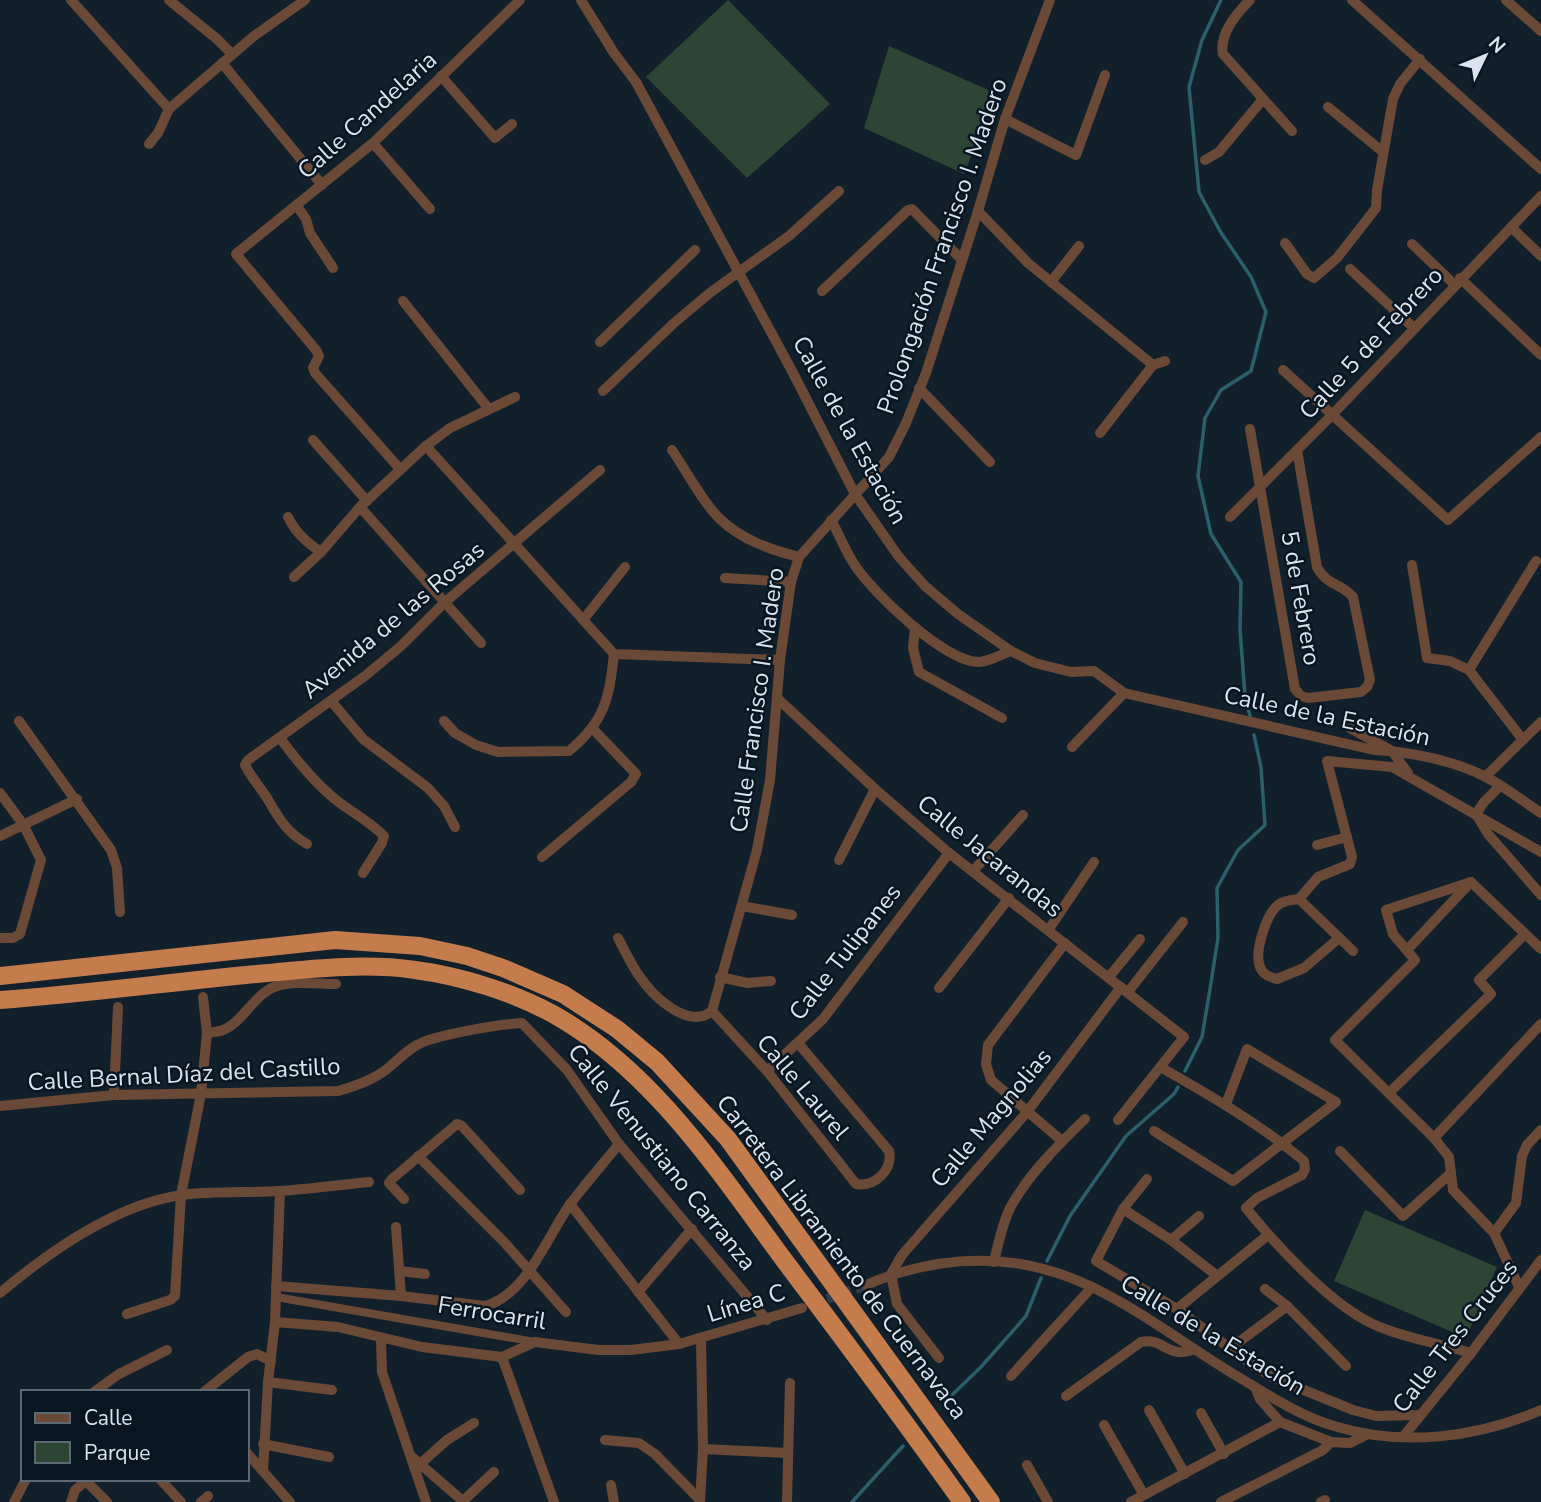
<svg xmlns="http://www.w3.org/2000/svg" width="1541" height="1502" font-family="'Nunito Sans',sans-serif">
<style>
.green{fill:#2d4535}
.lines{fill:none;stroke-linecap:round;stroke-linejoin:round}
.stream{stroke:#2b5f6a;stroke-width:3.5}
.minor-tunnel{stroke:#2f3d48;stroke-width:10;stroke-dasharray:10 5;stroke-linecap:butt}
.pedestrian{stroke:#6a4a36;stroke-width:8}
.minor{stroke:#6a4a36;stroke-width:10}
.trunk{stroke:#c47c4c;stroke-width:18}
.labels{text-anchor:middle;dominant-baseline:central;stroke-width:5;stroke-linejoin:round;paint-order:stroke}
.street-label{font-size:24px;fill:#dbe4ed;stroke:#081622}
</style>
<rect width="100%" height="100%" fill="#11202b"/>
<g class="green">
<path d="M728,0L830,104L747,178L646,77Z"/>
<path d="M889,46L995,93L964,174L864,128Z"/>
<path d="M1365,1210L1497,1267L1466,1338L1334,1281Z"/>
</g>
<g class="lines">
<g class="stream">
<path d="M1221,0L1202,40L1189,87L1199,192L1220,231L1251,277L1266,312L1251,371L1221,390L1205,418L1198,476L1211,534L1241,582L1240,629L1245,696L1251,720"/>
<path d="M1185,1071L1202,1037L1210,989L1218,938L1217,888L1238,850L1265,825L1261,767L1254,735"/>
<path d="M1047,1261L1070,1216L1126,1136L1174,1094L1178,1087"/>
<path d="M952,1395L981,1367L1026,1316L1041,1278"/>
<path d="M852,1502L903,1446"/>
</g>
<path class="minor-tunnel" d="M813,1304L866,1285"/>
<path class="pedestrian" d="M276,1297L535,1342"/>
<g class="minor">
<path d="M71,0L169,109"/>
<path d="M169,0L217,39L232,54"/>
<path d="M581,0L614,53L636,82L792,371L855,494L899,557L925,586L958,614L1011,651L1035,663L1071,672L1094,671L1124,693L1374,750C1410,752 1453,760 1486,777C1505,787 1523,801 1541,813"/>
<path d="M1250,0C1236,14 1219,34 1223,54L1292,131"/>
<path d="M1352,0L1541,169"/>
<path d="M1506,0L1541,31"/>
<path d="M222,63L322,185"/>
<path d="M441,76L495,138L512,124"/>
<path d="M1328,107L1383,152"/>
<path d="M1005,119L1076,155L1105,75"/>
<path d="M373,143L430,209"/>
<path d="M149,144L158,133L169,109L254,36L305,0"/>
<path d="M1205,160L1219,152L1263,99"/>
<path d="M297,206L306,219L310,233L333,268"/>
<path d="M978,211L1028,263L1153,365L1165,361"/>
<path d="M1511,227L1541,256"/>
<path d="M1285,243L1307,274L1314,278L1337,258L1376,208L1377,190L1393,99L1400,84L1420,59"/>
<path d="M1412,244L1455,285"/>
<path d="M1350,269L1414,328"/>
<path d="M1460,278L1541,355"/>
<path d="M1051,282L1079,246"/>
<path d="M822,291L908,210L912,209L962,260"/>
<path d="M403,301L488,408"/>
<path d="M600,342L695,250"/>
<path d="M1283,370L1448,520L1541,437"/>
<path d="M919,388L990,462"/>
<path d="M603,391L674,323L711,292L789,236L839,191"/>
<path d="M1250,429L1295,689L1301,696L1308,698L1361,692L1367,687L1370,680L1353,597C1340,582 1327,586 1317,567L1297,450"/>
<path d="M1100,433L1153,365"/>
<path d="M313,440L367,501"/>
<path d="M426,446L614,654L780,660"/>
<path d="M672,450C686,470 703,503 720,519C742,540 771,550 799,557"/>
<path d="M400,469L315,373L313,368L319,356L316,350L236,254L373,143L520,0"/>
<path d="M360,507L481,643"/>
<path d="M288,517C296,533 306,542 321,552"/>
<path d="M1230,517L1333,414L1541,196"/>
<path d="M831,520C839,534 845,550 854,564C872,592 945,663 980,662C990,661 1002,654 1011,651"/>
<path d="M1412,565L1427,658L1450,661L1469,670L1523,740"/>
<path d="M294,577L321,552L360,507L426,446L450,428L515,397"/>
<path d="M725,578L791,582"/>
<path d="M583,620L625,567"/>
<path d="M915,627L913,648L919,672L1002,718"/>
<path d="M1469,670L1536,561"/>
<path d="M777,698L875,789L949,853L1184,1037L1118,1120"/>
<path d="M332,702L363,739L428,788L444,806L455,827"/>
<path d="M19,721L111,850L117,868L120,912"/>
<path d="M444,721L455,733L476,745L498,752L569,751C605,721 609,699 614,654"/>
<path d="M1350,728L1392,751L1408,773"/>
<path d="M280,738C297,761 317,786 340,803C355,814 370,822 384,836L382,843L363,873"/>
<path d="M1072,747L1124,693"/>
<path d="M1485,777L1541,722"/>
<path d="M1500,786L1484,802L1476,814L1488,834L1541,895"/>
<path d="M0,793L23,824L41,860L20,934L13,938H0"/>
<path d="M0,836L77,799"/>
<path d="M307,844C286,832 278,817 267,798C260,787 251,777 245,765L248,760L365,676L401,646L444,603L600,470"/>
<path d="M1317,845L1347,837"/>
<path d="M542,857L631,782L636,774L593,729"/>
<path d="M839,860L875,789"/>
<path d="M974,870L1023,815"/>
<path d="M1471,882L1386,910L1393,934L1415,960L1335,1040L1434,1138L1449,1157L1453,1190L1494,1233L1519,1287"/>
<path d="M1471,882L1541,949"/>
<path d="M1299,899L1353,951"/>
<path d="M742,906L792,915"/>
<path d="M1049,929L1094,862"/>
<path d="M618,938C625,951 631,965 640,977C653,997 689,1030 712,1011"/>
<path d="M1339,938L1304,968L1277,979C1270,977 1263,975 1260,967C1254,952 1266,915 1278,905C1284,900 1292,900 1299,899L1318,877L1350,864L1352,857L1327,761L1392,767L1541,852"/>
<path d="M1407,950L1469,884"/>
<path d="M720,977L747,983L771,981"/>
<path d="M1109,977L1140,939"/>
<path d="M939,988L1009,898"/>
<path d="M1128,992L1183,922"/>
<path d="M712,1011L757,850L770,780L780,660L791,582L799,557L889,457L906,423L926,373L978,211L1005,119L1050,0"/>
<path d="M712,1011L767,1071L856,1184C875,1187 893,1170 889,1151L798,1043"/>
<path d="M207,1033C212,1032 218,1032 223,1030C242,1023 254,995 274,987C293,980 316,984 336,984"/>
<path d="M1162,1068C1211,1096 1260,1124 1304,1161L1305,1169L1302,1175L1257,1198L1246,1208C1276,1245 1330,1304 1373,1324C1400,1337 1441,1344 1471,1353"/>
<path d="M767,1071L823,1019L949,853"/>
<path d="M1390,1092L1491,994L1479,980L1525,934"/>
<path d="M114,1095L118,1007"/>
<path d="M0,1106L114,1095L338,1091C356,1086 373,1080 387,1069C397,1061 406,1051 417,1045C434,1035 501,1024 522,1023L567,1070L619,1144L767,1320"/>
<path d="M1154,1131L1233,1181L1336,1102L1247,1049L1226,1104"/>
<path d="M1434,1138L1541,1024"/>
<path d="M1062,1141L991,1080L986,1064L988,1045L1065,943"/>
<path d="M1340,1151L1403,1216L1451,1173"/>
<path d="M418,1156L504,1242L566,1312"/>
<path d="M1147,1179L1123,1209L1096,1261L1177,1309L1254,1366L1272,1377L1353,1410L1376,1416L1420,1415"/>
<path d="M404,1199L389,1183L392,1179L457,1124L462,1126L520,1190"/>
<path d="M570,1204L679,1344"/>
<path d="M1123,1209L1171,1240L1216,1275"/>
<path d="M396,1227L401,1296"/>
<path d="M1494,1233L1516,1203L1522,1156L1527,1145L1541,1130"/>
<path d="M1171,1240L1199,1216"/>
<path d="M994,1262C998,1244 1002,1225 1010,1208C1028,1175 1058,1145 1085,1119"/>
<path d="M400,1271L425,1274"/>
<path d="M866,1285C926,1259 994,1252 1057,1273C1118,1292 1184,1345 1240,1378C1270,1396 1300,1416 1334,1426C1402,1447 1477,1438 1541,1410"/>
<path d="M276,1286L401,1296L485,1306C527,1295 547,1236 571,1203C586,1183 603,1164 619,1144"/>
<path d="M1265,1289L1287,1306L1346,1366"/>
<path d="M638,1292L692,1229"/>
<path d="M0,1293C50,1251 116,1204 182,1195C214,1191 247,1193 279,1191C309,1189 339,1185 369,1182"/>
<path d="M1177,1309L1268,1235"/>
<path d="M127,1314L170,1300L175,1296L181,1195L201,1094L207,1033L203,997"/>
<path d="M275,1322L338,1327L422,1347L502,1357L535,1342L598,1350H631L679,1344L802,1308"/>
<path d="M381,1339L382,1372L426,1502"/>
<path d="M1231,1348L1287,1306"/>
<path d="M502,1357L554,1502"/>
<path d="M939,1358L897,1304L891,1274L902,1255L1027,1112L1121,987"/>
<path d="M1011,1376L1092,1287"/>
<path d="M268,1382L332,1390"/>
<path d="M1255,1387L1260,1399L1280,1422L1331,1442L1350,1443L1366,1435"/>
<path d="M94,1392L119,1374L167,1350"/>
<path d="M204,1392L248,1357L257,1354L271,1361"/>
<path d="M1066,1396L1141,1342C1163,1337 1168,1359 1192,1350"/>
<path d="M1149,1410L1185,1474"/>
<path d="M1201,1413L1224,1454"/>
<path d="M1104,1425L1144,1495"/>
<path d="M1403,1437L1471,1353L1541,1260"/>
<path d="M605,1440L639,1443L655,1454L700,1500"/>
<path d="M263,1444L329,1457"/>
<path d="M703,1449L788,1453"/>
<path d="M247,1453L290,1502"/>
<path d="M412,1457L464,1502"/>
<path d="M420,1464L447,1440L474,1423"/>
<path d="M1027,1465L1048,1502"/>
<path d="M263,1471L268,1382L275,1322L280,1191"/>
<path d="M160,1479L181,1502"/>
<path d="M611,1485L614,1502"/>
<path d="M463,1501L494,1472"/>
<path d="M14,1502L26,1479"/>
<path d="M71,1502L75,1490L86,1481L107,1502"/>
<path d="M201,1502L208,1496"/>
<path d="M700,1502L703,1449L701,1338"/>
<path d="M787,1502L790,1383"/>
<path d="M1131,1502L1280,1422"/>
<path d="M1221,1502L1323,1450L1331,1442"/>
<path d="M1321,1502L1325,1500"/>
</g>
<g class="trunk">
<path d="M0,976L335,940L420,946L467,956L503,968L563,994L617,1029L657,1062L728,1139L991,1502"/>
<path d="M0,1000C82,994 164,983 246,975C302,970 360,962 415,970C461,976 512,992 553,1014C655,1071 722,1177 790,1268C848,1345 906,1423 962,1502"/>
</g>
</g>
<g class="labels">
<g class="street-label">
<text transform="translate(367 115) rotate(-42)">Calle Candelaria</text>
<text transform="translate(942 246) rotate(-71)">Prolongación Francisco I. Madero</text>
<text transform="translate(1371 343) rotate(-47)">Calle 5 de Febrero</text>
<text transform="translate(850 430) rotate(61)">Calle de la Estación</text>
<text transform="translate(1301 598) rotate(80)">5 de Febrero</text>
<text transform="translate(393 620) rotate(-40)">Avenida de las Rosas</text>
<text transform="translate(757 700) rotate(-82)">Calle Francisco I. Madero</text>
<text transform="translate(1327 716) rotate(12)">Calle de la Estación</text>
<text transform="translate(990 856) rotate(39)">Calle Jacarandas</text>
<text transform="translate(845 952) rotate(-52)">Calle Tulipanes</text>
<text transform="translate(184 1074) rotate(-3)">Calle Bernal Díaz del Castillo</text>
<text transform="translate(803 1087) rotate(50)">Calle Laurel</text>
<text transform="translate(991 1118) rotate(-50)">Calle Magnolias</text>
<text transform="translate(662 1157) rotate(51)">Calle Venustiano Carranza</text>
<text transform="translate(842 1257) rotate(53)">Carretera Libramiento de Cuernavaca</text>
<text transform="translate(746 1303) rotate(-17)">Línea C</text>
<text transform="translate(492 1313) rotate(9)">Ferrocarril</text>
<text transform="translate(1213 1335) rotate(31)">Calle de la Estación</text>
<text transform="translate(1455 1336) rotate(-52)">Calle Tres Cruces</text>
</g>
</g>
<rect x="21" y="1390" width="228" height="91" fill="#081622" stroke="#5c6873" stroke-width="2"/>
<rect x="35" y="1413" width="35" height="10" fill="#6a4a36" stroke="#5c6873" stroke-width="2"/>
<text x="84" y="1425" font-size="21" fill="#dbe4ed">Calle</text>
<rect x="35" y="1442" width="35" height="21" fill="#2d4535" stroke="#5c6873" stroke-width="2"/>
<text x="84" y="1460" font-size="21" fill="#dbe4ed">Parque</text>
<g transform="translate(1485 56) rotate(47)" stroke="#081622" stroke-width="5" paint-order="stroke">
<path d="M0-5L12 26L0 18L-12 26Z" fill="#dbe4ed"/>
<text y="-10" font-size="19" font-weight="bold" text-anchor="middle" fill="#dbe4ed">N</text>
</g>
</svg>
